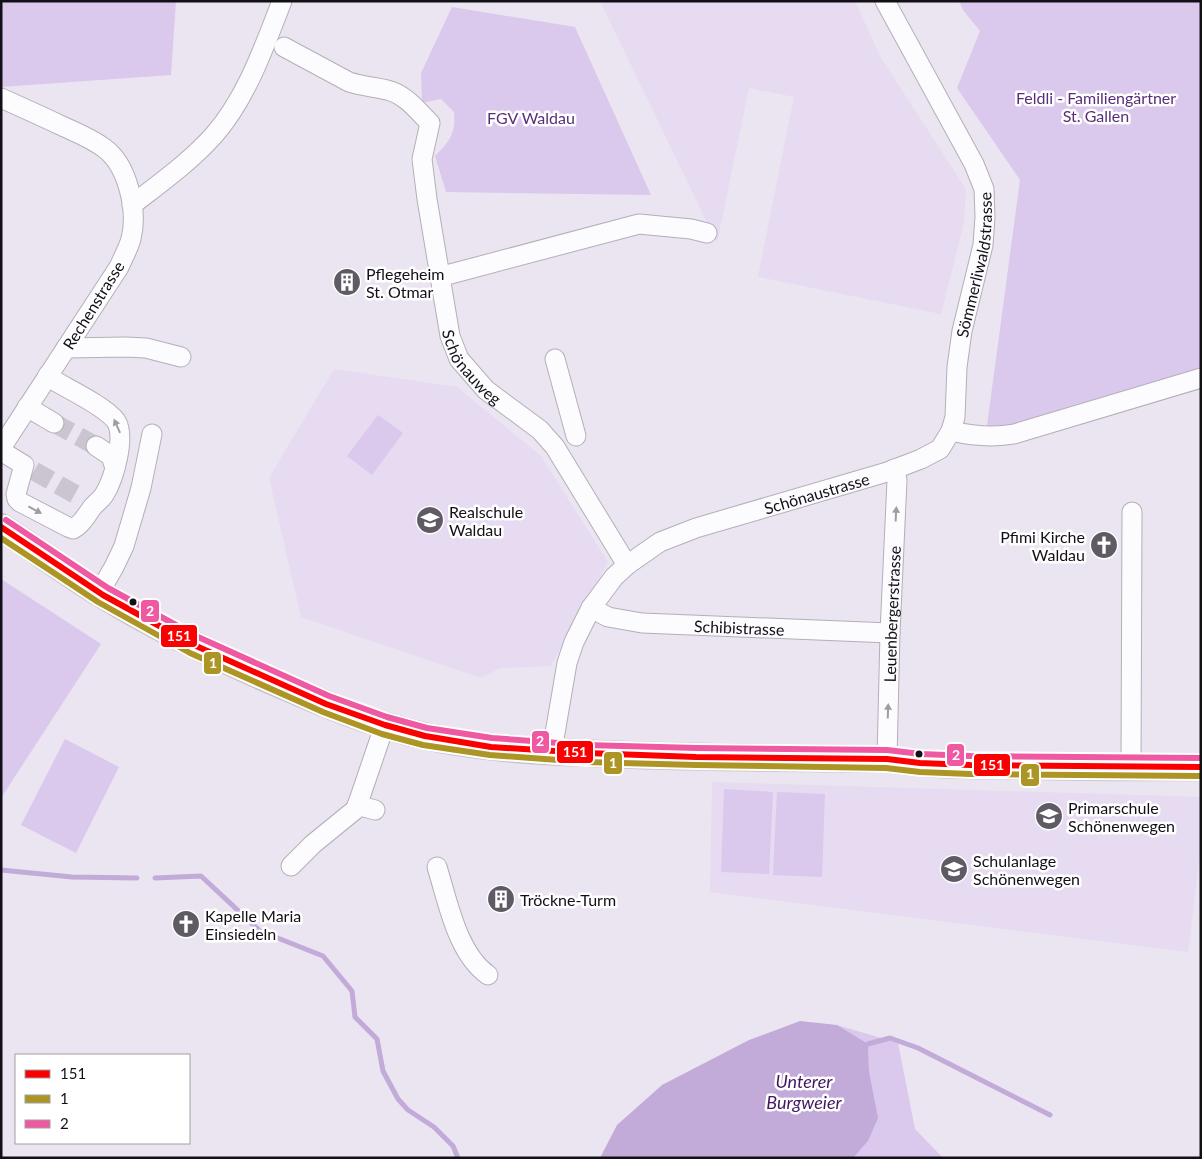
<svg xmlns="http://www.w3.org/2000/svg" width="1202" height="1159" font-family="Lato,sans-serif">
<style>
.built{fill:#e6dbf1}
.green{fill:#dac8ed}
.water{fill:#c2aad9}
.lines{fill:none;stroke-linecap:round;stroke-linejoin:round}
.stream{stroke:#c2aad9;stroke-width:5}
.minor-tunnel{stroke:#cbc5d0;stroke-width:19;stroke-dasharray:19 9;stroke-linecap:butt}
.minor-casing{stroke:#b3afb8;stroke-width:21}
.major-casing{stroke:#c4c1c7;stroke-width:28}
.minor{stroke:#fcfbfd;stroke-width:19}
.major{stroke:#ecf0ef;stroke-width:25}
.bus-1-casing{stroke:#fff;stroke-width:10}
.bus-2-casing{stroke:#fff;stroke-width:10}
.bus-3-casing{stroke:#fff;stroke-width:10}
.bus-1{stroke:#fa0000;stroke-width:6}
.bus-2{stroke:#ac9524;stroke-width:6}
.bus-3{stroke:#ef59a1;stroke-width:6}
.oneway{fill:#9f9da1}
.bus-dot{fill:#130f17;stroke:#fff;stroke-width:2}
.labels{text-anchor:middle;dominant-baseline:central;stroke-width:5;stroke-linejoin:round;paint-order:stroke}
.park-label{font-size:16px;fill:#582e79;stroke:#fff}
.street-label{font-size:16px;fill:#130f17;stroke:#fff}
.poi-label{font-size:16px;fill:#130f17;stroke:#fff;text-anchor:start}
.water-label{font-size:18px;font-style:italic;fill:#431761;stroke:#fff}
.line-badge{stroke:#fff;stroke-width:2}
.badge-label{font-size:14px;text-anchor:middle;font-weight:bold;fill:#fff}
</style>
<rect width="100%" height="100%" fill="#ebe5f1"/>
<g class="built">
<path d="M600,1H855L881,58L966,189L964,223L941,314L758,277L794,97L749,88L717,243Z"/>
<path d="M334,369L457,387L541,456L608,562L551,666L500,668L481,678L301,617L269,478Z"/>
<path d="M712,782L1201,797V846L1188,952L710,892Z"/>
</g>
<g class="green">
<path d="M1,1H176L171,75L1,87Z"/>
<path d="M959,1H1201V370L986,433L1020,180L957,88L980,31L963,10Z"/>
<path d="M452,7L575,27L651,195L446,192L435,156C450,141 456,133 454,112L441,99L422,103L421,73Z"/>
<path d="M378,415L403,433L372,475L347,456Z"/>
<path d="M1,579L101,644L1,798Z"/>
<path d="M65,739L119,767L76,853L21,825Z"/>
<path d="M724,789L773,792L769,874L721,872Z"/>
<path d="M777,792L825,794L822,877L773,875Z"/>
<path d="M837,1025L898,1043L915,1129L943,1158H853L868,1141L869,1072L868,1045Z"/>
</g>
<path class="water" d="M800,1021L837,1025L868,1044L869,1072L878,1118L868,1141L853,1158H600L617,1125L662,1085L749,1040Z"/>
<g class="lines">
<g class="stream">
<path d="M1,870L72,877L137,878"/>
<path d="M155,878L201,876L260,931L323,956L352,991L355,1017L377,1039L383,1071L398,1099L408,1110L434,1127L453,1146L458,1158"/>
<path d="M868,1044L890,1038L918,1048L1050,1115"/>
</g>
<g class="minor-tunnel">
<path d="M54,423L96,446"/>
<path d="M34,471L80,497"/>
</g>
<g class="minor-casing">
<g id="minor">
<path id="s1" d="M284,47L349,82C361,86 374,87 387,90C405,94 417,110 430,123L422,159L427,199L450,336L459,359L486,390L540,430L555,447L627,565"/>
<path d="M1,98C21,107 41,116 60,125C75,132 91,138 104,148C128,165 138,211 131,239C128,249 123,258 119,267L1,448"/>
<path d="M132,205C160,183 190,162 214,135C247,97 264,47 282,1"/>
<path d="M439,277L639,224L691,229L707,233"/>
<path d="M66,348L126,347L146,348L181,357"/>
<path d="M555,359L576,436"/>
<path d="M27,407L54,423"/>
<path d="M951,431C973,436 992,438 1014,434L1201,378"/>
<path d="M96,446L111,456L115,468"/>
<path d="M1,451L24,465L16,494L17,499L20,502L68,527L73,529C81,525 86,516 91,509C95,503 100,501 104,495C114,479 126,437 116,421C106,407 70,390 55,381L48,375"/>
<path d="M99,593L114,567L124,546L141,488L152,434"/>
<path id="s2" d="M591,608L608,617L642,623L890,633"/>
<path id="s3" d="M554,751V739L567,663L574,642L591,608L614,577L627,565L660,542L696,528L887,472L921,459L940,449L951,431L955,417L957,367L962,331L983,245L985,217L984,189L974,164L885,1"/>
<path id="s4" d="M887,759L890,633L897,480L894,469"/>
<path d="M1131,768L1132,512"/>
<path d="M357,805L375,810"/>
<path d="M291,866L313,844L356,809L385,724"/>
<path d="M437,867C448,902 457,953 488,975"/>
</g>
</g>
<g class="major-casing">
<path id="major" d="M1,527C35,549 68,574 103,595C162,631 225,661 288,688C338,710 391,731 445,740C506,751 570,753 633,755C717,758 802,758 887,759C931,766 976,765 1021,766C1081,767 1141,768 1201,767"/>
</g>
<use href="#minor" class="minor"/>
<use href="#major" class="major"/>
<g class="bus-1-casing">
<path id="bus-1" d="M1,527L103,595L194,645L326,704L385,725L425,736L491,747L586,753L696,757L887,759L920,763L970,765L1201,767"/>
</g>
<g class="bus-2-casing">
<path id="bus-2" d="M1,538L98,602L190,653L323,712L382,734L423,745L490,755L585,762L696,765L886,768L920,772L970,774L1201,776"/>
</g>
<g class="bus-3-casing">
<path id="bus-3" d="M6,520L108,588L198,637L329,696L387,717L427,728L492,738L586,745L696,748L887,750L921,754L971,756L1201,758"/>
</g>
<use href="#bus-1" class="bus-1"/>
<use href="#bus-2" class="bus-2"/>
<use href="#bus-3" class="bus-3"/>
</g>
<defs><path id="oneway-solid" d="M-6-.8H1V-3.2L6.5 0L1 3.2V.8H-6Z" transform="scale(1.25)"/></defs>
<g class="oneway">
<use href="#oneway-solid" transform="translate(117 426) rotate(-114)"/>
<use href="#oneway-solid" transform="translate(35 510) rotate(28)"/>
<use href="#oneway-solid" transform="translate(896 514) rotate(-87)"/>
<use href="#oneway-solid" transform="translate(888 711) rotate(-88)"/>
</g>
<defs>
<g id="building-disc" transform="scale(1.4375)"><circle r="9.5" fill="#5f5a63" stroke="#fff"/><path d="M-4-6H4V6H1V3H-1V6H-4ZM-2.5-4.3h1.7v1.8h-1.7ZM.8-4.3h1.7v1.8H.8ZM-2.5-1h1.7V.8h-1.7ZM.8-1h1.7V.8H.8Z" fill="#fff"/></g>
<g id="school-disc" transform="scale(1.4375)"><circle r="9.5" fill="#5f5a63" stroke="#fff"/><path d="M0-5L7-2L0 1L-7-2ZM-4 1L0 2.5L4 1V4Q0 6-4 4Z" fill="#fff"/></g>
<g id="church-disc" transform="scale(1.4375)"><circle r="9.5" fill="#5f5a63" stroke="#fff"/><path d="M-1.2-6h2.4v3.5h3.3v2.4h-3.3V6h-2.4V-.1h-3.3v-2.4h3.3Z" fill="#fff"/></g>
</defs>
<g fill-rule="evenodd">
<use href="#building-disc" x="347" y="282"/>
<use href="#school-disc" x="430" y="520"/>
<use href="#church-disc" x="1104" y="545"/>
<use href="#school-disc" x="1049" y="816"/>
<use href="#school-disc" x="954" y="869"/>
<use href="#building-disc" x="501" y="899"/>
<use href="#church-disc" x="186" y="924"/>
</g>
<g class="bus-dot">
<circle cx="133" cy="602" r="4.5"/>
<circle cx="919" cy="754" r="4.5"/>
</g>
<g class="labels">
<g class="park-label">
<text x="1096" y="97">Feldli - Familiengärtner<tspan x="1096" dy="18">St. Gallen</tspan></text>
<text x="531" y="117">FGV Waldau</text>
</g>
<g class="street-label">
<text stroke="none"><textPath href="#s3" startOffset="731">Sömmerliwaldstrasse</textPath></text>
<text transform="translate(93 305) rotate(-58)">Rechenstrasse</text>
<text stroke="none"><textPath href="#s1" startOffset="422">Schönauweg</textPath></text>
<text stroke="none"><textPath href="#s3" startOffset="410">Schönaustrasse</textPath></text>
<text stroke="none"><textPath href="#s4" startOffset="145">Leuenbergerstrasse</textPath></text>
<text stroke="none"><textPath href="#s2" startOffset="151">Schibistrasse</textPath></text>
</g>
<g class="poi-label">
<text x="366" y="273">Pflegeheim<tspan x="366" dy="18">St. Otmar</tspan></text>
<text x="449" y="511">Realschule<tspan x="449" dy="18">Waldau</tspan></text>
<text x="1085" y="536" text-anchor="end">Pfimi Kirche<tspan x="1085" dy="18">Waldau</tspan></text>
<text x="1068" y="807">Primarschule<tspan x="1068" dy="18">Schönenwegen</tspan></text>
<text x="973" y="860">Schulanlage<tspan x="973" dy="18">Schönenwegen</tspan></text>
<text x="520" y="899">Tröckne-Turm</text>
<text x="205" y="915">Kapelle Maria<tspan x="205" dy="18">Einsiedeln</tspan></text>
</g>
<g class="water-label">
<text x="804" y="1081">Unterer<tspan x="804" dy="21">Burgweier</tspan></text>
</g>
</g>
<g class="line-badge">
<rect x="140" y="599" width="20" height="24" rx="5" fill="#ef59a1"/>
<rect x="160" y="624" width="38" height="24" rx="5" fill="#fa0000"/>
<rect x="203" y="651" width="19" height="24" rx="5" fill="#ac9524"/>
<rect x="531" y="730" width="19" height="24" rx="5" fill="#ef59a1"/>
<rect x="556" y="740" width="38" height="24" rx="5" fill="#fa0000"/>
<rect x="946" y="743" width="19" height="24" rx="5" fill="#ef59a1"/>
<rect x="603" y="751" width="20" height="24" rx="5" fill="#ac9524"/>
<rect x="973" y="753" width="38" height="24" rx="5" fill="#fa0000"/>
<rect x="1020" y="763" width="20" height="24" rx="5" fill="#ac9524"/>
</g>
<g class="badge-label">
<text x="150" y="616">2</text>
<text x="179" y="641">151</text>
<text x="213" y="668">1</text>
<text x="540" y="746">2</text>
<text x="575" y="757">151</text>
<text x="956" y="760">2</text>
<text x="613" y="768">1</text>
<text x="992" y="770">151</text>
<text x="1030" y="779">1</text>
</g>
<rect width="1202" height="1159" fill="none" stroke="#130f17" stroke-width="5"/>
<rect x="15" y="1054" width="175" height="90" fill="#ffffff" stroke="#a19fa2"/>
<rect x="25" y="1070" width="25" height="8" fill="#fa0000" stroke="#a19fa2"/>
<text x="60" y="1079" font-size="15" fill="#130f17">151</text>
<rect x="25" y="1095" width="25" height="8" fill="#ac9524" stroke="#a19fa2"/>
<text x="60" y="1104" font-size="15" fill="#130f17">1</text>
<rect x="25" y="1120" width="25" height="8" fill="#ef59a1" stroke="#a19fa2"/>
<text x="60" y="1129" font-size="15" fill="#130f17">2</text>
</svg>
